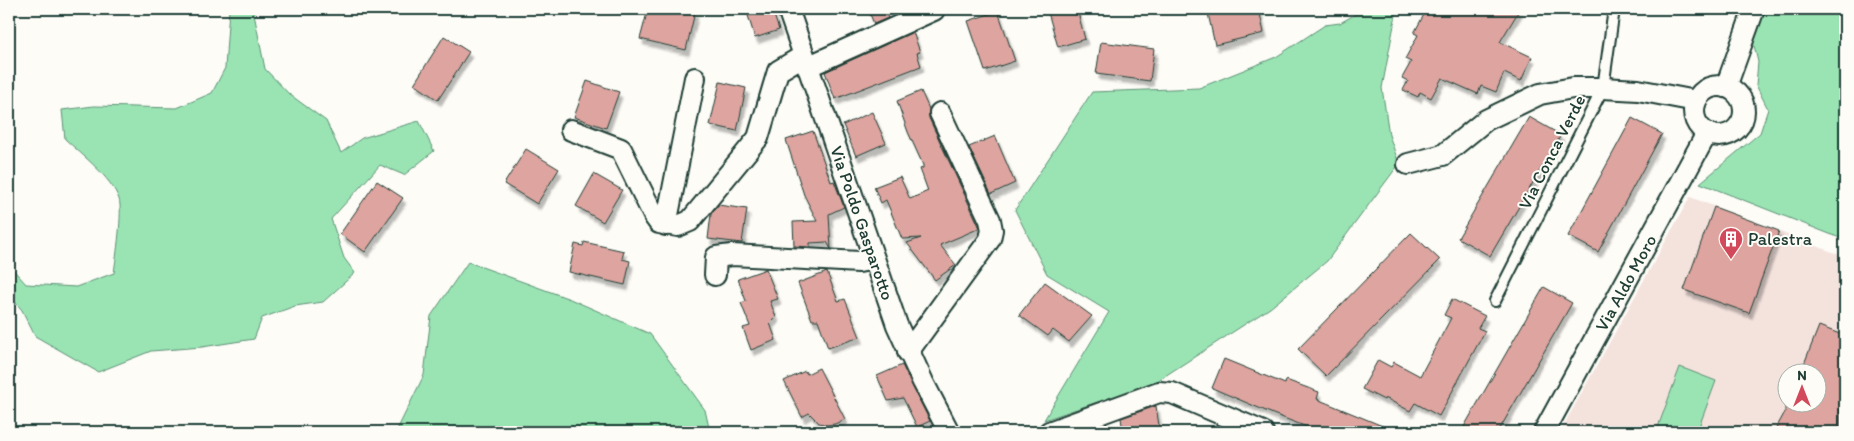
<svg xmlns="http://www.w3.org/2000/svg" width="1854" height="441" font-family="Itim,sans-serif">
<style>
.built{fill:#f4e2dd;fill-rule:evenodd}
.green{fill:#9ae4b3;stroke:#5c9074}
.building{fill:#dea49f;stroke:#1f3d34;filter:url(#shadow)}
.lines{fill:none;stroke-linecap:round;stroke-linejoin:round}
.lane-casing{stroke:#1f3d34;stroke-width:14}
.street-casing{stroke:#1f3d34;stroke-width:24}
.lane{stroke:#fdfcf7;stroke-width:10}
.street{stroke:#fdfcf7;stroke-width:20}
.labels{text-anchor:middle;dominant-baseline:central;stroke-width:4;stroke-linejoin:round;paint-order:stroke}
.street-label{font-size:18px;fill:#1f3d34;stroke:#fdfcf7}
.poi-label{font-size:18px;fill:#1f3d34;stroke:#fdfcf7;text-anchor:start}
</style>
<defs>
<filter id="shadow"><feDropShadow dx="3" dy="5.5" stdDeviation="1" flood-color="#0004"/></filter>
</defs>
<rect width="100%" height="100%" fill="#fdfcf7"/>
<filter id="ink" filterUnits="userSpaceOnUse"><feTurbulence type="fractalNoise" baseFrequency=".02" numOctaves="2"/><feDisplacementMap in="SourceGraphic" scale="10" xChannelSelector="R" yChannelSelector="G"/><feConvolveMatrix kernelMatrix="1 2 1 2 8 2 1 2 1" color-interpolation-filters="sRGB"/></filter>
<g filter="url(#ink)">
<path class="built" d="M1690,197L1845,257V432H1560ZM1786,374H1816V404H1786Z"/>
<g class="green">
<path d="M229,9H253L265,69L289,94L326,121L341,153L362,138L419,121L434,151L404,175L380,165L331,219L344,258L355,273L323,302L295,306L262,318L254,339L202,347L151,351L98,372L35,336L22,310L9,295V265L26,284L76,287L114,273C116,258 123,211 119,199C111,177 81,154 65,139L62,110L94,106L177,108L212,93L225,68Z"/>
<path d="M1365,9H1397L1382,88L1389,135L1399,164L1327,261L1270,308L1154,383L1044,420L1109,312L1047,274L1015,210L1092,92L1199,88L1276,57L1325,25L1340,23Z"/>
<path d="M1761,9H1845V240L1700,183L1760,133L1768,109L1756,85L1758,62L1751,33Z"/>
<path d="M468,262L570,299L650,334L705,410L710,432H396L424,375L431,316Z"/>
<path d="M1680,367L1716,381L1697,432H1672L1658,427Z"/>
</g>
<g class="building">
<path d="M648,9H682L695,12L686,50L640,39Z"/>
<path d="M746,9H772L779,30L755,38Z"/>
<path d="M868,9H884L888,18L874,24Z"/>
<path d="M1047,9H1077L1085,39L1058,47Z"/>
<path d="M1207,9H1259L1264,33L1215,45Z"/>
<path d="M1427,9H1520L1500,42L1532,57L1521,81L1504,73L1496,92L1481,86L1478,94L1442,78L1431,98L1420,92L1418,97L1403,90L1408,81L1402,78L1411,62L1405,59L1418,35L1414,33Z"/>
<path d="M998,11L1015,61L985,71L968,21Z"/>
<path d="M913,32L920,52L917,53L921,66L835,99L825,72Z"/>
<path d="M444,36L469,52L438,100L414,84Z"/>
<path d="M1101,42L1154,49L1150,81L1096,74Z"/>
<path d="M587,81L619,92L606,128L574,117Z"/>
<path d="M720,82L746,88L737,131L710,125Z"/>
<path d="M921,91L929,109V118L980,228L940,245L956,265L935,280L907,243L921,238L902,239L886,200L881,203L874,187L900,177L910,199L928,191L920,169L923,168V165L908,132L897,101Z"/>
<path d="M872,112L886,143L856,156L843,125Z"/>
<path d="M1529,117L1561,135L1490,256L1458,238Z"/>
<path d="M1632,118L1662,134L1598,252L1568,236Z"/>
<path d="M813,131L831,182L834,181L844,207L829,214L831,249L827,242L810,243V247L794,246L793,222L817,221L804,195L786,140Z"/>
<path d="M995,136L1015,183L991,194L969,147Z"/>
<path d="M526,149L559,169L537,204L504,184Z"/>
<path d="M594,174L622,190L603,222L576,206Z"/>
<path d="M377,181L403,198L365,252L340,234Z"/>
<path d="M718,205L747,209L742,243L708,239L711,214Z"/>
<path d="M1714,207L1779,231L1749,313L1684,290Z"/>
<path d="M1411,233L1440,260L1326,376L1298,349Z"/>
<path d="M584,242L624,251L622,259L630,261L625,285L569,272L575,244L583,246Z"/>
<path d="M766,269L778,299L770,301L776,317L770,323L776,340L751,350L743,328L750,326L741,303L746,301L738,279Z"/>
<path d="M827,272L838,301L845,299L860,337L828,348L818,320H812L798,283Z"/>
<path d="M1045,282L1092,316L1069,342L1053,330L1048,336L1019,315Z"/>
<path d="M1544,287L1572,303L1498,432H1461Z"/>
<path d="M1452,299L1485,316L1478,328L1485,331L1439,416L1415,403L1410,411L1385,398L1384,400L1362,389L1378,360L1391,367L1394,362L1420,376L1451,318L1444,315Z"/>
<path d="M1819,326L1845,336V411L1840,409L1839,432H1774L1785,412V404H1816V374H1800Z"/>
<path d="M1224,359L1285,384L1286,380L1319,392L1317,399L1397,432H1320L1273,414L1212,388Z"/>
<path d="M902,365L930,421L917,427L903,398L888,401L877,376Z"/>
<path d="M819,368L845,419L835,424L827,425L819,423L809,413L802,417L784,381L805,371L807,374Z"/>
<path d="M1156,406L1160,432H1123L1121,418Z"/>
</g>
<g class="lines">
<g class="lane-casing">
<path id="lane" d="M1495,301L1603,88L1614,9"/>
</g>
<g class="street-casing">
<g id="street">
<path d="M788,9L897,325L923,382L949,432"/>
<path d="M807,67L934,10"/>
<circle cx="1719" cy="111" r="25"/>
<path d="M1726,87L1754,9"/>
<path d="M571,130L621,149L654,216L659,223L678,226L690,221L758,138L778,71L803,56"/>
<path d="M1408,164L1443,155L1486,120L1540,94L1573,88H1603L1638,90L1696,101"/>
<path d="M666,225L695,78"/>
<path d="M715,275L716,257L732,255L859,262L874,259"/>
<path d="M908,352L990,239L992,230L990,220L940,113"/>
<path d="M1049,432L1159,392L1172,393L1263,432"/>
<path d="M1544,432L1707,133"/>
</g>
</g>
<use href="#lane" class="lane"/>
<use href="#street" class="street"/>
</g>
</g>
<defs>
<g id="building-pin" transform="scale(1.25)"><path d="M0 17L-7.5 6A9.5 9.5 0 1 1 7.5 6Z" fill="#d1495b" stroke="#fdfcf7"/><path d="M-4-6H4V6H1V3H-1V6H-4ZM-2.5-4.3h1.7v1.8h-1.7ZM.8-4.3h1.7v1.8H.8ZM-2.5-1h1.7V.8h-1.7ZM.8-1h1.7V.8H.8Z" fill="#fff"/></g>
</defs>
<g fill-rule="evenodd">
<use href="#building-pin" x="1731" y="239"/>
</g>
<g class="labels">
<g class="street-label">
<text transform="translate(1552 152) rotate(-63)">Via Conca Verde</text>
<text transform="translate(862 223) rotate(71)">Via Poldo Gasparotto</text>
<text transform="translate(1626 283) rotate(-61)">Via Aldo Moro</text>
</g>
<g class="poi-label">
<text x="1748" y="239">Palestra</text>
</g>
</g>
<rect width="1854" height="441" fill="none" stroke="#fdfcf7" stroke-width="30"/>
<rect x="15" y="15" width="1824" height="411" fill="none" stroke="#1f3d34" stroke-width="2" filter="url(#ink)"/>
<g transform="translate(1802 388)"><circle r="24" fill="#fdfcf7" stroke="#a4b0a9"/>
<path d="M0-4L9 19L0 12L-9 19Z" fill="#d1495b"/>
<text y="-8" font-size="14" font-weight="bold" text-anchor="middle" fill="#1f3d34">N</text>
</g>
</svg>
